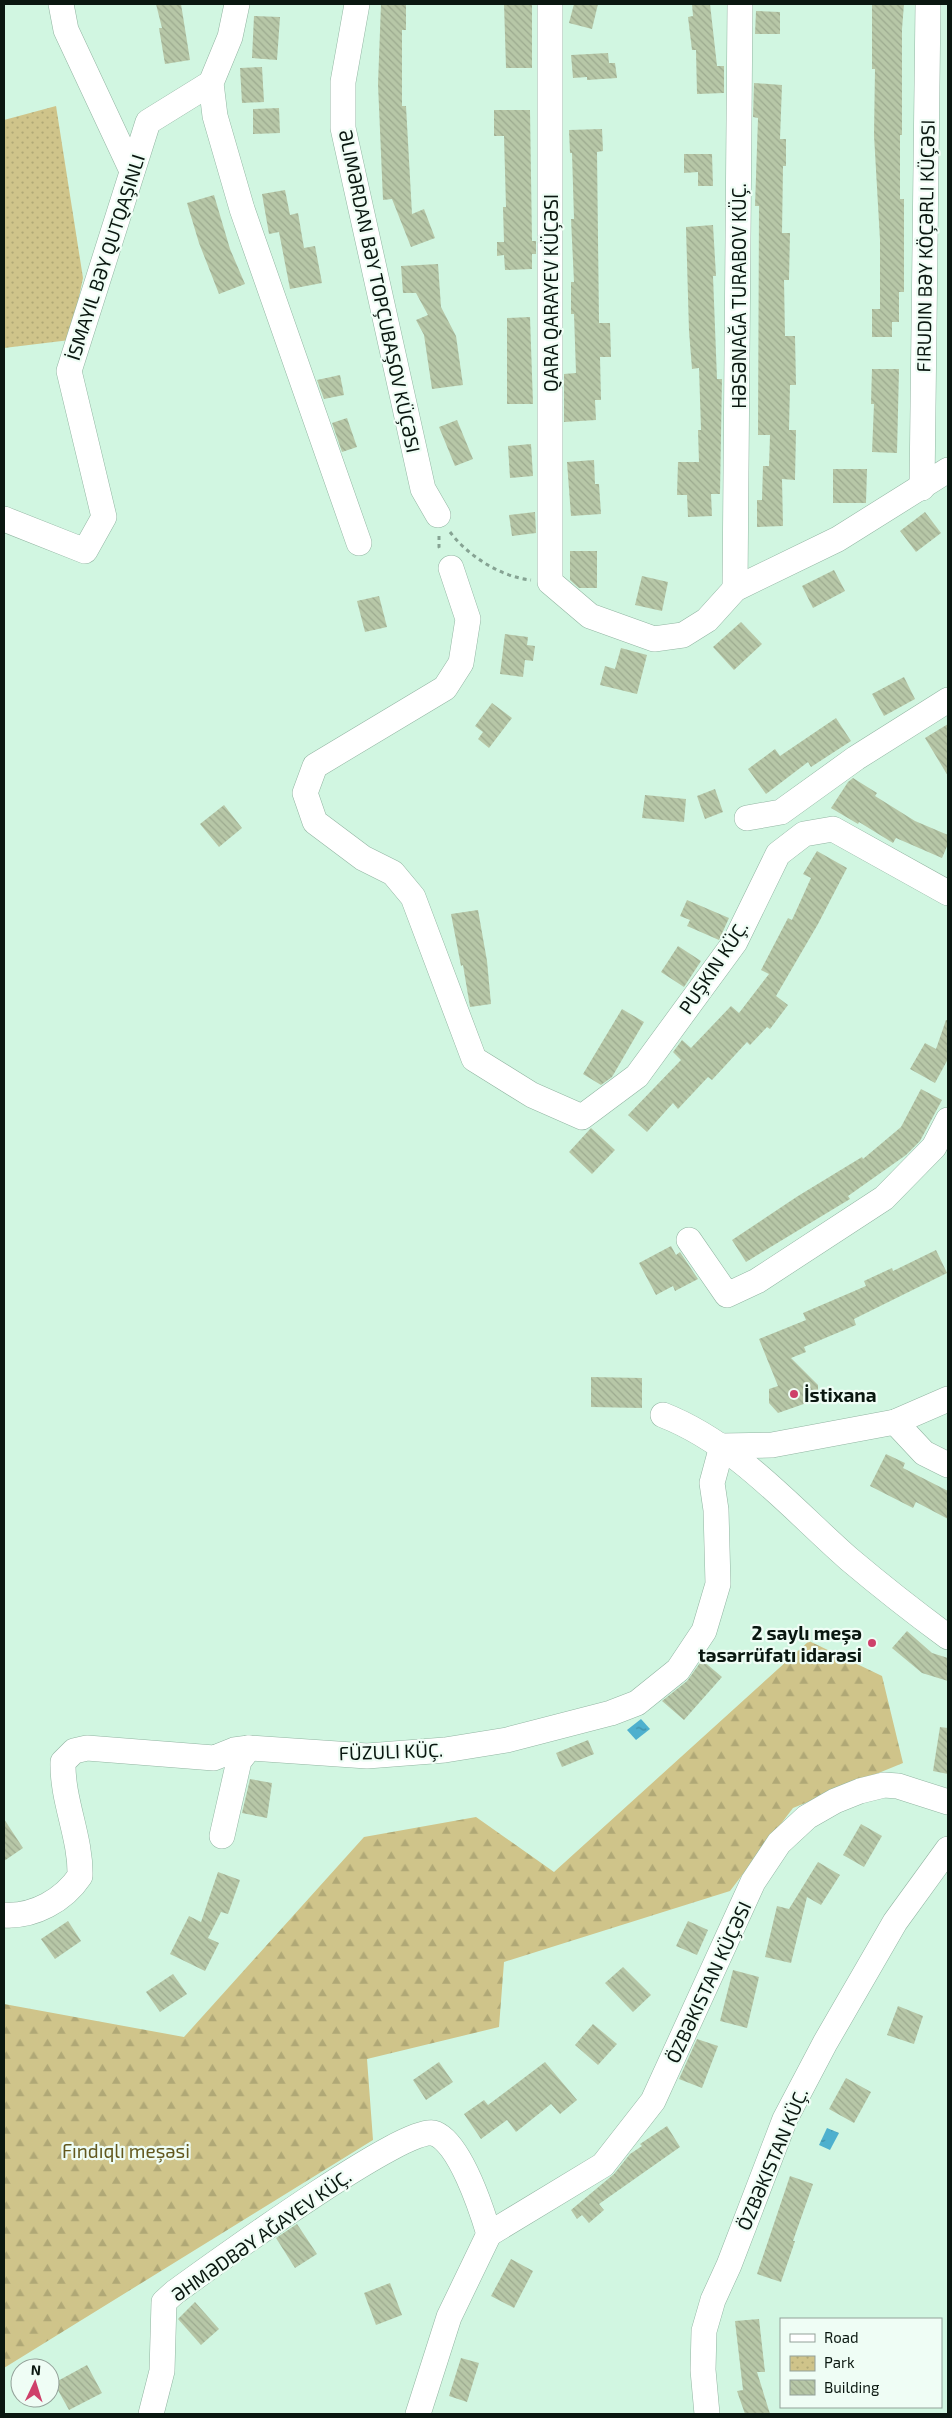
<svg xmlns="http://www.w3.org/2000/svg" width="952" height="2418" font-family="'Exo 2',sans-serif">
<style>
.forest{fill:url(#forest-firs)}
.park{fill:url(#park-dots)}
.water{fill:url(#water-ripples)}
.building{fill:url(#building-back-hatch)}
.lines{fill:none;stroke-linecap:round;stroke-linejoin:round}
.minor-casing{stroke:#92b5a2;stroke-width:26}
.path{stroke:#86a393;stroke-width:3;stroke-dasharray:4 4;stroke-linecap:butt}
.minor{stroke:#fff;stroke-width:25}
.poi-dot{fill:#ce406a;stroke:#effdf5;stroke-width:2}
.labels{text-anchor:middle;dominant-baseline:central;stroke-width:4.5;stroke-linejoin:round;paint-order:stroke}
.street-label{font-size:19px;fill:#0a1710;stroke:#effdf5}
.poi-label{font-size:19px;font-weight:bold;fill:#0a1710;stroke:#effdf5;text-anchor:start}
.park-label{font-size:19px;fill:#62581e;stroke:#effdf5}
</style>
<defs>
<pattern id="forest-firs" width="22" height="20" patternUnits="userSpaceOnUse" patternTransform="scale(1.25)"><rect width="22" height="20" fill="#cfc48a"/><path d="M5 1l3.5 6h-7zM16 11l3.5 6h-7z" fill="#b0a876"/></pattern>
<pattern id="park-dots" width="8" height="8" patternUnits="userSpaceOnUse" patternTransform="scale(1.25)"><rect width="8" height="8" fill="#cfc48a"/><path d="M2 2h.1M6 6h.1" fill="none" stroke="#b0a876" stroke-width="1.8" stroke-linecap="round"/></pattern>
<pattern id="water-ripples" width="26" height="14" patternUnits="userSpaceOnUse" patternTransform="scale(1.25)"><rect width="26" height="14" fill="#4eb0ce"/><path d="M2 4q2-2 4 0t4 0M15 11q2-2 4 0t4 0" fill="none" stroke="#3f8ea6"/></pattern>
<pattern id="building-back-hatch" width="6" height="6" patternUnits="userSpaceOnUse" patternTransform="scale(1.25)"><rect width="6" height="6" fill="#b7c7a7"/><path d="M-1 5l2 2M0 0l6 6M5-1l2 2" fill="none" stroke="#9caa8f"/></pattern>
</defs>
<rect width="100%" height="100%" fill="#d1f6e1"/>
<path class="forest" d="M809,1641L882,1676L903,1763L793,1808L730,1891L504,1962L499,2027L367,2059L373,2140L4,2368V2004L184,2037L364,1837L476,1817L554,1872Z"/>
<path class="park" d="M56,106L83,278L70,340L4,348V120Z"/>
<g class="water">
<path d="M641,1719L650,1729L636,1740L627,1730Z"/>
<path d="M827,2128L839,2133L830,2150L819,2145Z"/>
</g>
<g class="building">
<path d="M156,4H181L190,60L165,64L159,28H162Z"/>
<path d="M381,4H406V30H402V106H406L412,214L424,209L435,238L411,247L392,199L383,200L378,84Z"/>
<path d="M504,4H532V68H506Z"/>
<path d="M574,4H598L592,29L569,23Z"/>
<path d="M692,4H710L717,66H724V93L697,94L696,50H692L688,17L693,16Z"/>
<path d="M872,4H904L902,29V135H900V199H904V292H899V322H892V337H872V309H880V240L874,135L875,69H872Z"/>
<path d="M756,11L780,12V34H755Z"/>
<path d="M254,16L280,17L277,60L252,58Z"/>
<path d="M608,53L609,63H615L617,78L587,80V77L573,78L571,55Z"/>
<path d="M262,67L264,102L242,103L240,68Z"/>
<path d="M754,83L782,85L780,139H786V166H783L782,233H790L789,280H784L785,336H795L796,385H790L789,430H796L795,480L782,479L783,526L757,527V500H762L763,466H769L770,435H758L759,206H755L758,118L753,117Z"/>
<path d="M279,108L280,133L253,134V109Z"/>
<path d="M494,110H530L532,241H536V254H532V269L505,270L504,255L497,256V242H504L503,207H506L504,136H494Z"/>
<path d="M602,129L603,151L597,152L599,323H610L611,357H600L601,400H595L596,420L564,422V374L576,373L574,314H571V282H574L571,219H574L572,153H570L569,130Z"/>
<path d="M684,154H712L713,186H698V172L684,173Z"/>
<path d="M285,190L290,215L298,213L304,248L315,246L322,283L290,289L279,232L269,234L262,194Z"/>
<path d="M214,195L230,249L245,284L219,294L199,243L187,203Z"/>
<path d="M713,225L716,276H713L717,379H722L720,494H711L712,516L688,517L687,495H677L678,462H699L698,430H701L699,368L692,369L689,331L686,227Z"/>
<path d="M438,264L441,307L456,336L463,385L432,389L424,335L416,320L428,315L416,293H403L401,266Z"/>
<path d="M530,317L533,404H507V318Z"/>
<path d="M872,369H899L897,453L872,452L874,404H871Z"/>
<path d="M340,375L344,395L324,399L317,380Z"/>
<path d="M347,418L357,447L342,452L332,423Z"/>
<path d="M457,420L473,459L455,466L439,427Z"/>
<path d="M531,444L533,476L510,478L508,446Z"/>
<path d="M594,460L595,484H599L601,514L571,516L567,462Z"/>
<path d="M833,469H867L866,503H833Z"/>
<path d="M535,512L536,533L512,536L509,515Z"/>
<path d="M925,512L941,533L916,552L900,531Z"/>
<path d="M570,551H597V588H579L570,580Z"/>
<path d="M834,570L845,591L813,608L802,586Z"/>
<path d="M642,576L668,582L662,611L635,605Z"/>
<path d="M379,596L387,627L365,632L357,601Z"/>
<path d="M741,622L762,644L734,670L713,647Z"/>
<path d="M505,634L528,637L527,645L535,646L533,661L525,660L523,677L500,674Z"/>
<path d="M621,648L647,655L637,694L600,685L605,666L615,669Z"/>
<path d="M904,677L915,699L884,716L872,694Z"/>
<path d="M492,703L512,718L489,748L478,739L483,732L475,726Z"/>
<path d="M836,718L851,741L811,767L808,762L766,794L748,769L775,749L780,756Z"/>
<path d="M948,724V776L925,738Z"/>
<path d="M853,778L877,793L875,796L915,821L948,835V844L942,858L896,838L893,843L859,822L858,824L831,808L848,782Z"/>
<path d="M715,789L723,812L705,819L697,796Z"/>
<path d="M645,795L686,799L684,822L642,818Z"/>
<path d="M224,805L242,828L219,847L200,824Z"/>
<path d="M817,851L847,868L818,924L776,996L788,1005L770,1029L767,1027L750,1045L747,1042L712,1080L708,1077L678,1109L673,1103L647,1132L628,1115L681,1060L673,1052L682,1040L691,1048L731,1006L739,1013L769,974L761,970L788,918L792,920L811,878L803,874Z"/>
<path d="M687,900L729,918L719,940L687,926L690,920L680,916Z"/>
<path d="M478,910L487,961L491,1004L470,1007L463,965L461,966L451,914Z"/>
<path d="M678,946L701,961L684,987L661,972Z"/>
<path d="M622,1009L644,1022L612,1077L601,1085L583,1074Z"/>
<path d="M946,1020H948V1059L935,1083L910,1069L925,1043L936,1049Z"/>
<path d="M921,1089L942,1100L920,1141L906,1155L848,1196L850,1199L746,1262L732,1240L798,1196L862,1157L863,1159L901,1127Z"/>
<path d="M591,1128L615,1150L592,1174L569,1152Z"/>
<path d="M671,1246L676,1255L680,1252L698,1279L675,1291L673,1286L656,1295L639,1263Z"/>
<path d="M936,1250L947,1273L854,1319L856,1325L804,1347L806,1352L791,1358L818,1385V1399L778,1413L769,1403V1389L778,1386L759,1339L806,1320L803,1313L866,1286L864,1281L892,1268L893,1271Z"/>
<path d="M591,1377L642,1378V1408L591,1407Z"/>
<path d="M886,1454L905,1463L903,1468L948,1491V1519L916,1502L913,1508L870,1486Z"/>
<path d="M907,1631L932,1653L948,1658V1681L922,1673L892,1648Z"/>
<path d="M702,1660L722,1677L684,1720L662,1701L687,1681Z"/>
<path d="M940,1727L948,1728V1774L933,1771Z"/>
<path d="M588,1740L594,1754L562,1767L556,1753Z"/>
<path d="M250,1779L272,1783L267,1818L242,1813Z"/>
<path d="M4,1819L23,1848L4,1861Z"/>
<path d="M861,1824L882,1836L864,1867L843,1855Z"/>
<path d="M818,1862L840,1875L821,1905L807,1897L791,1963L765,1957L777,1906L789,1909Z"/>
<path d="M218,1872L240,1880L228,1914L221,1912L208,1938L219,1943L205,1971L170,1954L189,1916L201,1922Z"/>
<path d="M68,1921L81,1941L55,1959L41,1939Z"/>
<path d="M688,1921L708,1930L697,1955L676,1946Z"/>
<path d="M623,1967L651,1995L633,2012L605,1983Z"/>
<path d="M733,1970L759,1977L747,2028L720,2021Z"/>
<path d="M173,1974L187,1994L160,2012L146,1992Z"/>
<path d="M898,2006L923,2016L914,2044L887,2035Z"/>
<path d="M593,2024L617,2044L598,2065L575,2045Z"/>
<path d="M697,2039L718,2046L702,2088L679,2079Z"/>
<path d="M439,2062L453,2082L426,2100L413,2080Z"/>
<path d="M545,2062L577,2100L560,2114L551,2104L516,2132L507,2120L481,2139L464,2114L484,2100L488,2105Z"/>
<path d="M846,2078L871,2092L854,2123L829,2109Z"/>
<path d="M667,2126L680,2147L599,2204L604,2210L589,2223L582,2215L577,2219L571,2210L614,2174L630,2154L642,2146L640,2144Z"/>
<path d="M790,2176L813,2184L793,2241H795L781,2282L757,2274Z"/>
<path d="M297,2224L317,2254L295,2268L276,2238Z"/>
<path d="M511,2259L533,2271L514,2308L491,2296Z"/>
<path d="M390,2283L402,2315L376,2325L364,2293Z"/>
<path d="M195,2302L219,2329L201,2345L178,2319Z"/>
<path d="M759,2319L765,2372H757L770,2414H745L737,2391L743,2390L735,2321Z"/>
<path d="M461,2358L479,2363L467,2402L449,2396Z"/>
<path d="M87,2365L102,2393L69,2410L54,2383Z"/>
</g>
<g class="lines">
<g class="minor-casing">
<g id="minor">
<path d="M61,4L66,30L132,171"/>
<path d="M237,4L230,37L211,83L215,116L242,209L359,543"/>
<path d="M357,4L343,82V128L423,489L438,515"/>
<path d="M550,4V582L590,616L654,639L683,635L707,620L735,589L838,539L948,470"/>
<path d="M922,488L928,4"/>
<path d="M4,519L85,551L104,517L69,371L148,122L211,83"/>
<path d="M451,568L468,619L461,663L445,688L315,766L305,793L315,822L363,858L393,873L413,897L474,1059L532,1095L582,1117L637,1076L735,942L778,854L804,834L833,829L948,893"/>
<path d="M735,589L740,4"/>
<path d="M747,818L781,812L856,758L948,700"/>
<path d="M689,1240L727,1295L757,1281L884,1198L934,1147L948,1120"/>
<path d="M663,1415C737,1444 791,1508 849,1559C881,1586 914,1612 948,1637"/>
<path d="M895,1422L924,1453L948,1465"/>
<path d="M722,1446L772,1445L895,1422L948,1399"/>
<path d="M222,1836L239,1761L249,1748"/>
<path d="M4,1915C34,1917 64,1900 80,1876C81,1837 62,1801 63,1762L74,1751L87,1748L214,1758L234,1750L249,1748L367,1756L445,1750L507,1740L611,1713L637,1703L678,1670L704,1631L718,1584L716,1510L712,1483L722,1446"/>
<path d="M489,2234L603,2165L653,2101L753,1882L779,1843L807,1817L835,1801L860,1791L884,1785L898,1786L948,1802"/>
<path d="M151,2414L162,2371L164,2302L175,2292C210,2267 403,2126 433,2133C459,2139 482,2211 489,2234"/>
<path d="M418,2414L449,2317L489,2234"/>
<path d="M707,2414L703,2370L704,2331L713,2300L729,2265L785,2119L825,2043L895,1922L948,1849"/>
</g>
</g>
<g class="path">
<path d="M450,532C468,556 501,577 531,580"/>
<path d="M439,536V547L441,551"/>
</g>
<use href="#minor" class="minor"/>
</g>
<g class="poi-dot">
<circle cx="794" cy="1394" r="5"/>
<circle cx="872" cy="1643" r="5"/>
</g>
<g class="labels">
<g class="street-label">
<text transform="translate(925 246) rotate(-89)">FIRUDIN BƏY KÖÇƏRLI KÜÇƏSI</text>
<text transform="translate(105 257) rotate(-72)">İSMAYIL BƏY QUTQAŞINLI</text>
<text transform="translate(380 291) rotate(78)">ƏLIMƏRDAN BƏY TOPÇUBAŞOV KÜÇƏSI</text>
<text transform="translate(550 293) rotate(-90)">QARA QARAYEV KÜÇƏSI</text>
<text transform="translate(738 296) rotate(-90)">HƏSƏNAĞA TURABOV KÜÇ.</text>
<text transform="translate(713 967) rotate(-56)">PUŞKIN KÜÇ.</text>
<text transform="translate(391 1751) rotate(-2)">FÜZULI KÜÇ.</text>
<text transform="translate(708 1982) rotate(-65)">ÖZBƏKISTAN KÜÇƏSI</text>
<text transform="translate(772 2159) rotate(-67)">ÖZBƏKISTAN KÜÇ.</text>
<text transform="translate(261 2235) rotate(-35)">ƏHMƏDBƏY AĞAYEV KÜÇ.</text>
</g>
<g class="poi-label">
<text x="804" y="1394">İstixana</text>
<text x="862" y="1632" text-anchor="end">2 saylı meşə<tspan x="862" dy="22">təsərrüfatı idarəsi</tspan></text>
</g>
<g class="park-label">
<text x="126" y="2150">Fındıqlı meşəsi</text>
</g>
</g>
<rect width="952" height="2418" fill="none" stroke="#0a1710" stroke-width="10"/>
<rect x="780" y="2318" width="162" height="90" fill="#effdf5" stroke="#93a199"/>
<rect x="790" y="2334" width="25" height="8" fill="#ffffff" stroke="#93a199"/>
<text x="824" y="2343" font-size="15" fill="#0a1710">Road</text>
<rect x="790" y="2356" width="25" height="15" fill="url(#park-dots)" stroke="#93a199"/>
<text x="824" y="2368" font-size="15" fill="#0a1710">Park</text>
<rect x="790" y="2380" width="25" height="15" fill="url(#building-back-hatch)" stroke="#93a199"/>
<text x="824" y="2393" font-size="15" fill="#0a1710">Building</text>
<g transform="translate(35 2383) rotate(4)"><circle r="24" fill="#effdf5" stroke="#93a199"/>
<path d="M0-4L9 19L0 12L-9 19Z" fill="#ce406a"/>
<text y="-8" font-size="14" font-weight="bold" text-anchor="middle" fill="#0a1710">N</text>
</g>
</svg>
